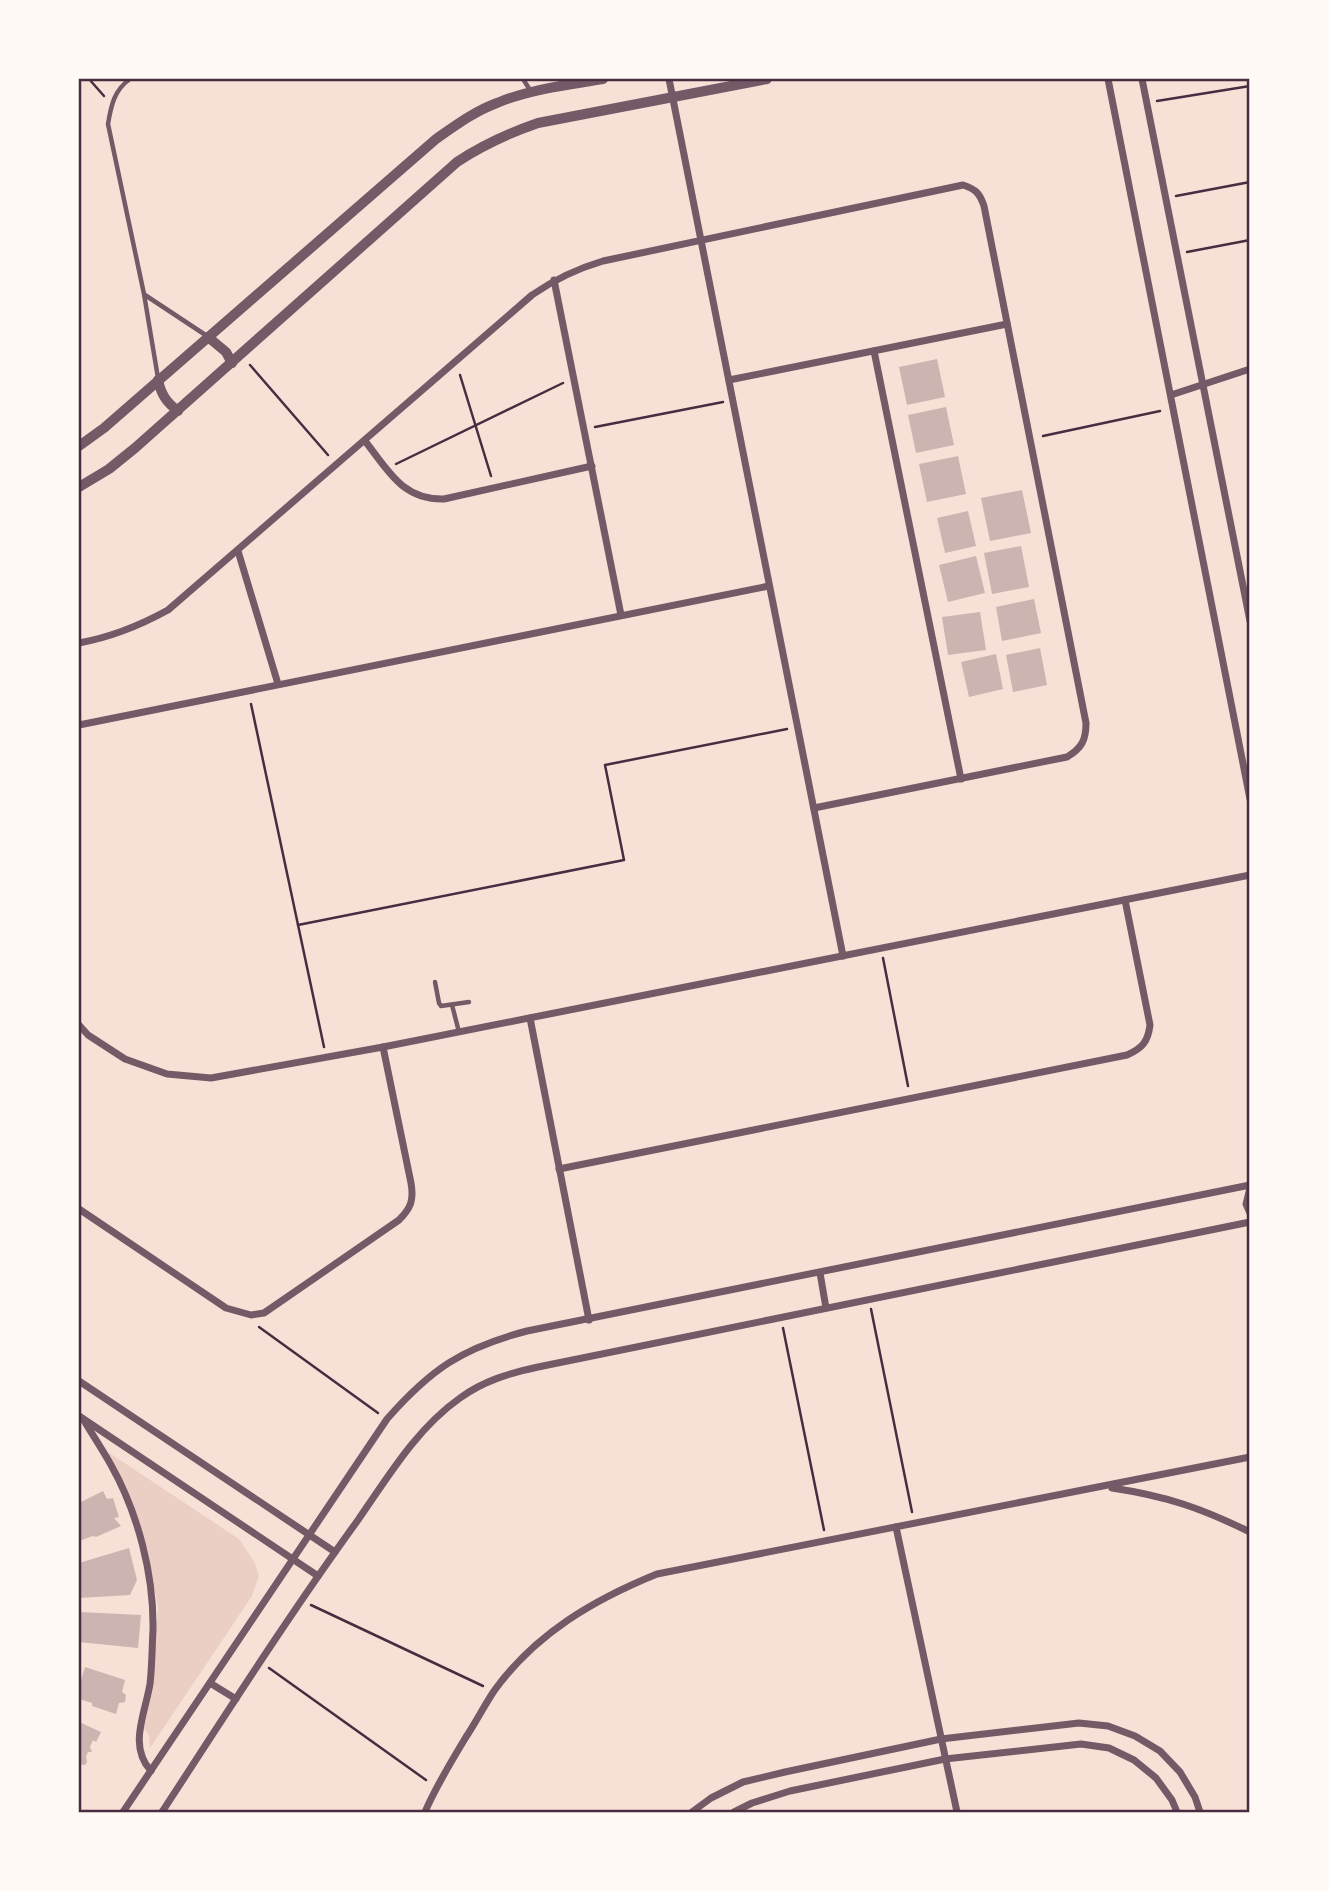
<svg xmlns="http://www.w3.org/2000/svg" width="1329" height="1891" font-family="'Fira Sans',sans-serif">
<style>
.green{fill:#ebcfc5}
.building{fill:#ccb4b1}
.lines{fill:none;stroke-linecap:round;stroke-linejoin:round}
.path{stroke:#4a2c40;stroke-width:2.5}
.service{stroke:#755966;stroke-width:4.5}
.minor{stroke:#755966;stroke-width:7}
.tertiary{stroke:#755966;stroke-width:10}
.neatline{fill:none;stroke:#4a2c40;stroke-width:2.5}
</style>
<rect width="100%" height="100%" fill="#f7e1d7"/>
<path class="green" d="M108,1452L239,1539L255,1563L259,1576L252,1596L150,1748L149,1735L143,1727L152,1685L158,1607L149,1559Z"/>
<g class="building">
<path d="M937,359L945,397L907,405L899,367Z"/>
<path d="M946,407L954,445L916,453L908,415Z"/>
<path d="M958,456L966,494L927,502L919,464Z"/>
<path d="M1022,490L1031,533L990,541L981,498Z"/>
<path d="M968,511L976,546L945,553L937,518Z"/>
<path d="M1021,546L1029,587L992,594L984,553Z"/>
<path d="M976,556L985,593L948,602L939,565Z"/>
<path d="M1034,599L1041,633L1002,641L996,607Z"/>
<path d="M980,612L986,650L948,655L942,617Z"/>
<path d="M1040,648L1047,685L1013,692L1006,655Z"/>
<path d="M996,654L1003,689L969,697L961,662Z"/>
<path d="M103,1491L107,1499L113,1498L119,1517L114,1518L121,1526L96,1537L93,1536L79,1541V1503Z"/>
<path d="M129,1548L137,1580L130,1595L79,1598V1563Z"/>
<path d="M79,1612L141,1615L138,1648L79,1642Z"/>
<path d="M85,1667L125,1680L122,1692L126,1695L125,1702L119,1703L116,1714L92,1706V1703L79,1699V1687Z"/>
<path d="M79,1722L101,1732L96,1742L93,1740L90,1747L92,1752H88L86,1756L87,1762L85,1765L79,1764Z"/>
</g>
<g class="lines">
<g class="path">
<path d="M89,79L104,96"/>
<path d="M1157,101L1250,86"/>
<path d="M1176,196L1250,182"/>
<path d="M1187,252L1250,240"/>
<path d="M250,365L328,455"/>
<path d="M460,375L491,476"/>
<path d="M595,427L723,402"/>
<path d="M1043,436L1160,411"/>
<path d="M396,464L563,383"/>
<path d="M251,704L324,1047"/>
<path d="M298,925L624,860L605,765L787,729"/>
<path d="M883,958L908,1086"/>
<path d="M871,1309L912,1512"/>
<path d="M259,1327L378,1413"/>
<path d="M783,1328L824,1530"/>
<path d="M311,1605L483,1686"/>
<path d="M269,1668L426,1780"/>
</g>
<g class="service">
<path d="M130,79C114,90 111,106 108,124L144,294L158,378"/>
<path d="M523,79L530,90"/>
<path d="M145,295L207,336"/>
<path d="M435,982L439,1003L441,1006L469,1002"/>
<path d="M452,1005L459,1032"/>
</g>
<g class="minor">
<path d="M669,79L843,956"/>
<path d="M1108,79L1250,799"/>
<path d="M1142,79L1250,621"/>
<path d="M554,280L621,615"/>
<path d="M874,351L961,779"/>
<path d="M729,380L1007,324"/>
<path d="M1171,395L1250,369"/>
<path d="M365,441C388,470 402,500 444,499L592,466"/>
<path d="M238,551L278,684"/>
<path d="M79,643C112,637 139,626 168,610L532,295C555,279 576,269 603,261L963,185C976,189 980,194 984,206L1086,723C1086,740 1082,748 1067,757L814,808"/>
<path d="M79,725L769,586"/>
<path d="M530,1018L589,1320"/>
<path d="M79,1025L88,1035L125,1059L167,1074L211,1078L383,1047L1250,875"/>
<path d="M559,1169L1127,1055C1143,1048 1148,1041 1150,1025L1125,900"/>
<path d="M1250,1188L1246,1204L1250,1213"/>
<path d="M79,1209L226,1308L251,1315L264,1313L399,1220C411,1208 414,1200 411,1183L383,1047"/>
<path d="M820,1273L826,1308"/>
<path d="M79,1381L335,1552"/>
<path d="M79,1416L318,1576"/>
<path d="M83,1419C92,1434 102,1449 111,1465C138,1513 154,1575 153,1630C152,1648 152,1667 150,1684C145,1714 128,1746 151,1771"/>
<path d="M1112,1488C1166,1496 1201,1508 1250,1532"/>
<path d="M896,1527L957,1812"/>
<path d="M210,1683L236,1699"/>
<path d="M123,1812L387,1419C431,1369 462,1348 527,1331L1250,1185"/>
<path d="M162,1812C226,1714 289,1615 358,1520C388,1477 416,1429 460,1398C483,1381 510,1373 538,1367L1250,1222"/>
<path d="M425,1812C436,1786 451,1762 466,1737C476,1722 484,1706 494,1691C535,1634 593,1600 657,1574L1250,1457"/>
<path d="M692,1812L711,1798L743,1782L785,1772L941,1739L1079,1723L1108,1726L1135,1736L1160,1751L1180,1772L1195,1797L1200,1812"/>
<path d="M734,1812L752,1803L790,1791L945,1759L1081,1744L1109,1748L1134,1760L1156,1778L1172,1800L1177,1812"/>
</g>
<g class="tertiary">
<path d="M208,337L226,352L232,363"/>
<path d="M158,380C161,394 166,402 178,411"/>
<path d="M79,446L104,428L436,139C456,125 475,111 497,103C530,89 568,85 603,79"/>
<path d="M79,487L109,469L135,448L457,162C483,145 509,133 538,123L767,79"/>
</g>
</g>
<rect width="1329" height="1891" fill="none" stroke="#fffaf5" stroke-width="161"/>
<rect x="80" y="80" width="1168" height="1731" class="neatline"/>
</svg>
